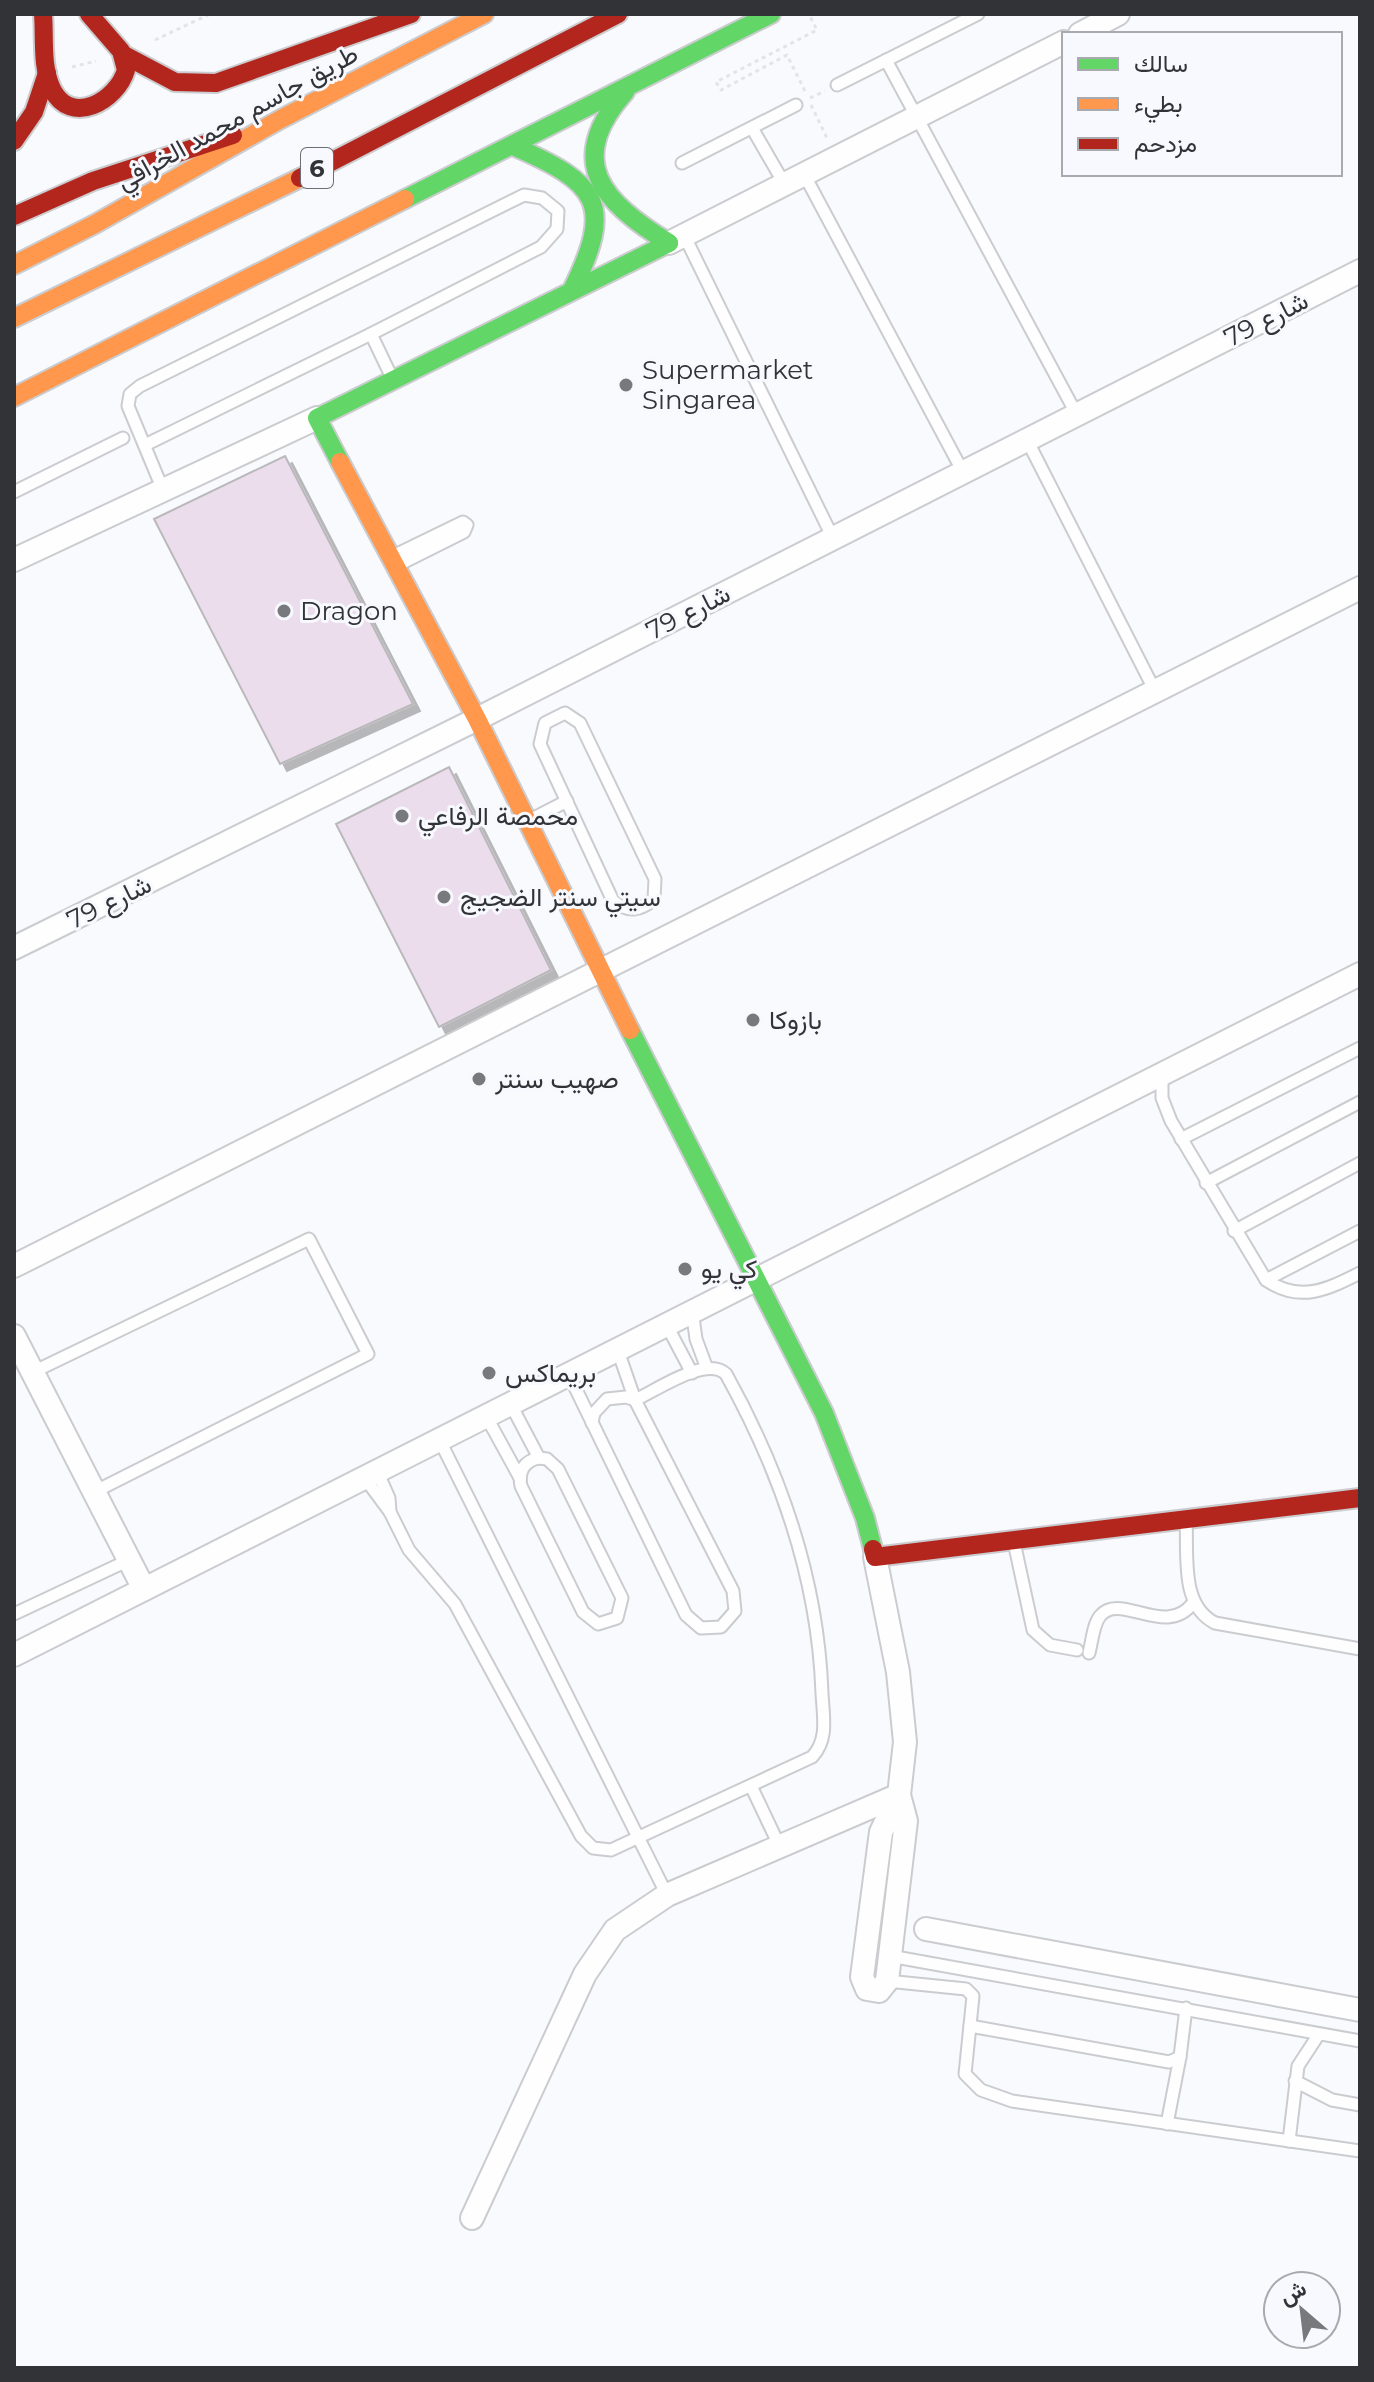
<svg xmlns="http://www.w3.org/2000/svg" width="1374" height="2382" font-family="Montserrat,Vazirmatn,sans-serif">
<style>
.building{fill:#ebddec;stroke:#b9b8ba;stroke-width:2;filter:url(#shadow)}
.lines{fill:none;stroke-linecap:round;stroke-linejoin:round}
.lane-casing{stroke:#cbcccf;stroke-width:15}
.street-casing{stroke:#cbcccf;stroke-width:26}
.fast-casing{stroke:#cbcccf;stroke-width:22}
.slow-casing{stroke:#cbcccf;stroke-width:22}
.jam-casing{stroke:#cbcccf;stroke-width:22}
.path{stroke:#e4e4e4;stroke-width:3;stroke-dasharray:4 4;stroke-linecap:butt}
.lane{stroke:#fefeff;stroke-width:11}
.street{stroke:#fefeff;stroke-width:22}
.fast{stroke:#63d668;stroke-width:18}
.slow{stroke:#ff974d;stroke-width:18}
.jam{stroke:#b3261e;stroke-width:18}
.poi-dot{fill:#78797c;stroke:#f7f9ff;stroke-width:3}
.labels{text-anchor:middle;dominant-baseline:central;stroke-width:6;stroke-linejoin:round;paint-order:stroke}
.shield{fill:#f7f9ff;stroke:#6d6e73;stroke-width:2}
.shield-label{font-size:24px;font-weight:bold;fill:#323337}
.street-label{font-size:26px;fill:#323337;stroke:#f7f9ff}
.poi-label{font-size:26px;fill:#323337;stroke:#f7f9ff;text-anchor:start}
</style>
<defs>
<filter id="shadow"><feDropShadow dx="7" dy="7" stdDeviation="0" flood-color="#0004"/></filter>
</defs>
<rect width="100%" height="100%" fill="#f9fafd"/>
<g class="building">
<path d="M285,456L413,704L280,764L154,519Z"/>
<path d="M449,767L551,970L439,1027L336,824Z"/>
</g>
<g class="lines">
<g class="lane-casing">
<g id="lane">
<path d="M886,60L1077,415"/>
<path d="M837,85L978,14"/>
<path d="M752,128L785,185"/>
<path d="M682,163L796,105"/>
<path d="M805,176L963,472"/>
<path d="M685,237L833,538"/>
<path d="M1027,440L1155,691"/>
<path d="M145,445L371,334"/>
<path d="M163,490L128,406L130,394L140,386L524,195L542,198L558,211L557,229L541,247L371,334L393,380"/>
<path d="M14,492L123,438"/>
<path d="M391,557L463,522L467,525L464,532L398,565"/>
<path d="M565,713L580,723L655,879L654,899C640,911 629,913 613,901L540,744L545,723Z"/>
<path d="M528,821L567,801"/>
<path d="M1162,1074V1098L1171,1121L1266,1280C1300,1303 1326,1290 1360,1273"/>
<path d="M1181,1139L1360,1048"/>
<path d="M1206,1183L1360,1102"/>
<path d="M1234,1231L1360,1163"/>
<path d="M1266,1280L1360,1231"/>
<path d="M692,1310L696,1339L706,1366"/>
<path d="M666,1324L692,1373"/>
<path d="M33,1372L309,1239L368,1354L94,1492"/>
<path d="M568,1373L686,1615L701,1628L721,1627L735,1611L733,1591L635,1400L617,1348"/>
<path d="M510,1403L539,1458"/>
<path d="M486,1416L520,1478"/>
<path d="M439,1439L667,1895"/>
<path d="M539,1458L547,1459L558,1469L622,1598L617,1618L598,1624L583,1612L521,1486C518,1471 524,1461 539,1458Z"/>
<path d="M377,1471L389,1498L390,1512"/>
<path d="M364,1477L390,1512L409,1550L455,1604L581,1836L593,1848L611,1850L812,1757C829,1739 823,1716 822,1693C818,1579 781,1473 726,1374C707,1355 657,1390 635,1400L626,1397L607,1399L594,1413L592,1423"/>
<path d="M1186,1521C1188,1556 1180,1605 1215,1623L1360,1649"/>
<path d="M1014,1542L1033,1630L1050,1645L1077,1650"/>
<path d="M14,1614L129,1560"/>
<path d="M1089,1653C1092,1642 1093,1625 1100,1616C1120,1591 1166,1639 1193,1603"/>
<path d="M751,1786L779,1845"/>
<path d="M890,1956L1360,2041"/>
<path d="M887,1981L966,1989L973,1996L965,2074L981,2090L1012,2101L1360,2151"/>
<path d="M970,2026L1169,2062L1180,2057L1186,2008"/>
<path d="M1295,2081L1332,2100L1360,2105"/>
<path d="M1167,2124L1180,2057"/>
<path d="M1289,2141L1298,2066L1319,2034"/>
</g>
</g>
<g class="street-casing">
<g id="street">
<path d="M1080,34L1118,14"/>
<path d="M669,243L1064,42"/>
<path d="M14,560L317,418"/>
<path d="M14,948L477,719L1360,271"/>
<path d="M14,1266L1360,588"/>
<path d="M14,1336L144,1589"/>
<path d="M875,1557L898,1672L905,1742L899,1795L906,1821L887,1981L879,1991L867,1989L862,1977L881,1832L899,1795"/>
<path d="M14,1655L1360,974"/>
<path d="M926,1929L1360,2010"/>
<path d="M472,2218L585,1974L615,1930L667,1895L899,1795"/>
</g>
</g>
<g class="fast-casing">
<g id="fast">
<path d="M625,92C564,161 602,202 669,243"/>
<path d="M513,146C598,183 615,203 572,290"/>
<path d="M405,199L771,14"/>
<path d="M340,462L317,418L669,243"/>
<path d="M630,1030L824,1413L865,1518L873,1549"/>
</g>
</g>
<g class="slow-casing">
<g id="slow">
<path d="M14,265L95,224L279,120L484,14"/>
<path d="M14,318L300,178"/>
<path d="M14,397L405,199"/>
<path d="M340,462L477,719L630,1030"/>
</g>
</g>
<g class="jam-casing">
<g id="jam">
<path d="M43,14C45,38 41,66 52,89C71,127 117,101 126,70L121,51L89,14"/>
<path d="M124,55L175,82L216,83L411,14"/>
<path d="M14,141L34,112L47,73"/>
<path d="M300,178L618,14"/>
<path d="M14,216L93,181L233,135"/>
<path d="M873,1549L875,1557L1360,1498"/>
</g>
</g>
<g class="path">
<path d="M155,40L210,14"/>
<path d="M72,67L96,61"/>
<path d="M805,91L787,55L721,90L716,82L817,30L809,14"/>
<path d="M810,98L825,91"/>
<path d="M811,105L827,138"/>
</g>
<use href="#lane" class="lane"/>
<use href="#street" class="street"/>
<use href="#fast" class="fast"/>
<use href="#slow" class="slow"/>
<use href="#jam" class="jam"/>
</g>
<g class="poi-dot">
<circle cx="626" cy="385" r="8"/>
<circle cx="284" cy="611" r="8"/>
<circle cx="402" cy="816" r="8"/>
<circle cx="444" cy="897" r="8"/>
<circle cx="753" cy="1020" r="8"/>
<circle cx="479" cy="1079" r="8"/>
<circle cx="685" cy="1269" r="8"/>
<circle cx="489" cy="1373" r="8"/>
</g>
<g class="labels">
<rect class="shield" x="301" y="148" width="32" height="40" rx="6"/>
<g class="shield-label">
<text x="317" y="168">6</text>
</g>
<g class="street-label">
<text transform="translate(237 117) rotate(-29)">طريق جاسم محمد الخرافي</text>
<text transform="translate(1266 319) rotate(-27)">شارع 79</text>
<text transform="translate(688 612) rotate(-27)">شارع 79</text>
<text transform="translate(109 902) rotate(-26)">شارع 79</text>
</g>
<g class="poi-label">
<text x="642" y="370">Supermarket<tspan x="642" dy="30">Singarea</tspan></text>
<text x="300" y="611">Dragon</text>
<text x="418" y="816">محمصة الرفاعي</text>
<text x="460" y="897">سيتي سنتر الضجيج</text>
<text x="769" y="1020">بازوكا</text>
<text x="495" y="1079">صهيب سنتر</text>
<text x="701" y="1269">كي يو</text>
<text x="505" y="1373">بريماكس</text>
</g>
</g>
<rect width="1374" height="2382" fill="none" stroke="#323337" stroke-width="32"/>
<rect x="1062" y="32" width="280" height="144" fill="#f7f9ff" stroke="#a8aaaf" stroke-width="2"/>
<rect x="1078" y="58" width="40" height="12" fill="#63d668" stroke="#a8aaaf" stroke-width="2"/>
<text x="1134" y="72" font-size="24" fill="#323337">سالك</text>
<rect x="1078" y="98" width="40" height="12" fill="#ff974d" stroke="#a8aaaf" stroke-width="2"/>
<text x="1134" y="112" font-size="24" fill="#323337">بطيء</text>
<rect x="1078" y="138" width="40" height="12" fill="#b3261e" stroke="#a8aaaf" stroke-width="2"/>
<text x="1134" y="152" font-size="24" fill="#323337">مزدحم</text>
<g transform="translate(1302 2310) rotate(332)"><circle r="38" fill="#f7f9ff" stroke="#a8aaaf" stroke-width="2"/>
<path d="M0-6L14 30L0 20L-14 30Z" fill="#78797c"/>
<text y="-12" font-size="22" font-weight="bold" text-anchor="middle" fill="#323337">ش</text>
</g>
</svg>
